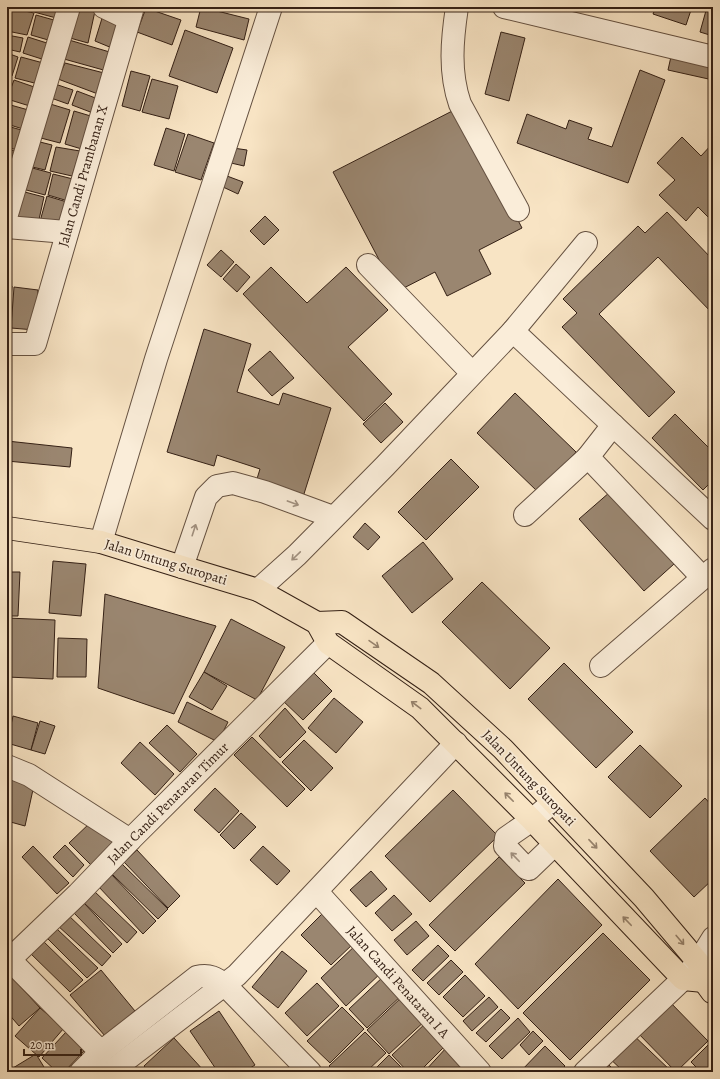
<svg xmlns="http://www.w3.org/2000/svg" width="720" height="1079" font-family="Alegreya,serif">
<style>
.building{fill:#9a8670;stroke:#342015}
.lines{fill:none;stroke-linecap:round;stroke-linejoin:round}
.minor-casing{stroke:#655141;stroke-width:24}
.major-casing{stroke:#342015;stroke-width:24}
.minor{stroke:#faedd9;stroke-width:22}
.major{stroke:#f8e4c4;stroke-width:22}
.oneway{stroke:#a19181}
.oneway2{stroke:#96826c}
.labels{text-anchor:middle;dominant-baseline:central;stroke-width:3.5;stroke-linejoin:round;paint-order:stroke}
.street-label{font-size:14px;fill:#342015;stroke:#faedd9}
</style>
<rect width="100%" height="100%" fill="#f8e4c4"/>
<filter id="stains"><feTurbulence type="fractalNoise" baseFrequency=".005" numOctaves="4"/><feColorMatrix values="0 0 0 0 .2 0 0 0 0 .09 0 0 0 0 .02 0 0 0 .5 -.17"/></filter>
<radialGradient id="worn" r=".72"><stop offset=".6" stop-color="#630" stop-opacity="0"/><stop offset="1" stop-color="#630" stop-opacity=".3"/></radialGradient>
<g class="building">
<path d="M35,7H63L60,19L34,12Z"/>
<path d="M78,7L95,11L88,43L70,38Z"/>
<path d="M201,7L249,19L244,40L196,27Z"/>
<path d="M656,7H692L686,25L653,14Z"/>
<path d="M707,7H713V36L700,32Z"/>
<path d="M11,8L34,13L27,35L7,31Z"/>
<path d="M146,8L181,20L172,45L137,32Z"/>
<path d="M36,15L61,22L55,42L31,35Z"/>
<path d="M103,15L120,23L112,48L95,41Z"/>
<path d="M185,30L233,48L217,93L169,76Z"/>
<path d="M501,32L525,38L509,101L485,94Z"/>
<path d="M7,35L23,38L20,52L7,49Z"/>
<path d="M28,37L53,45L48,61L23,53Z"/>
<path d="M69,40L113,53L107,71L64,59Z"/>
<path d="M672,52L713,60V80L668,70Z"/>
<path d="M7,53L18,57L12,76L7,74Z"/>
<path d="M21,57L47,64L42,85L15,78Z"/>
<path d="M65,63L108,74L98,94L58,79Z"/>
<path d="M640,70L665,80L628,183L517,143L527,114L566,129L569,120L592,128L588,139L612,147Z"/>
<path d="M131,71L150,76L140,111L122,106Z"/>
<path d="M7,77L11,78L7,92Z"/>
<path d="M152,79L178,86L169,119L142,112Z"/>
<path d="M14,80L40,89L33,107L7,99Z"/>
<path d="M55,84L73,90L68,104L51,98Z"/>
<path d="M77,91L98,99L93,113L72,105Z"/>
<path d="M47,103L70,110L60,143L37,137Z"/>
<path d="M7,104L32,111L26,130L7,124Z"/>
<path d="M460,107L522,228L479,250L491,274L447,296L435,272L396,292L333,172Z"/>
<path d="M74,111L94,117L85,150L65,144Z"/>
<path d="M7,126L25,131L20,151L7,147Z"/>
<path d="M166,128L185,134L174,171L154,165Z"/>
<path d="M188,134L214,143L201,180L175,172Z"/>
<path d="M682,137L701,156L713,143V222L698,207L686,221L659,195L675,180L657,163Z"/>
<path d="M32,140L52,145L45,170L24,165Z"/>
<path d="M56,147L80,151L72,176L50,171Z"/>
<path d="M233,148L247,150L244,166L231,163Z"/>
<path d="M7,149L19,152L13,174L7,173Z"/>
<path d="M25,166L51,173L45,195L19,188Z"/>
<path d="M53,174L73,179L68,201L48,195Z"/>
<path d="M227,176L243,182L238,194L223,187Z"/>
<path d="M17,190L44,197L38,224L10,218Z"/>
<path d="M47,196L67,202L59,231L39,225Z"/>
<path d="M667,212L713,260V314L658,257L599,314L675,392L649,417L562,327L577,313L563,299L638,226L645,233Z"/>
<path d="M265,216L279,230L264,245L250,231Z"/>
<path d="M221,250L234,262L221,277L207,265Z"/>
<path d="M236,264L250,277L237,292L223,279Z"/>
<path d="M271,267L307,303L346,267L388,310L348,347L392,394L364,421L243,294Z"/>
<path d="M7,285L12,286L8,333H7Z"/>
<path d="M14,287L38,290L35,330L11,328Z"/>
<path d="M204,329L251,344L237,392L279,405L283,393L331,408L303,497L256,482L260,469L217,455L214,466L167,452Z"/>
<path d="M270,351L294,378L272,396L248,370Z"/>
<path d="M515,393L576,452L538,492L477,433Z"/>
<path d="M385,403L403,422L381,443L363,424Z"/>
<path d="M675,414L713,452V480L703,490L652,438Z"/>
<path d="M7,441L72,448L70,467L7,461Z"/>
<path d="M451,459L479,487L426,540L398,512Z"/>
<path d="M610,492L674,564L644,591L579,519Z"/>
<path d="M365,523L380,537L368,550L353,537Z"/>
<path d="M423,542L453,579L412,613L382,576Z"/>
<path d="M53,561L86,564L81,616L49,613Z"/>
<path d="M7,572H20L18,616H7Z"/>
<path d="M482,582L550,648L510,689L442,622Z"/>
<path d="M105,594L216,626L174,714L98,688Z"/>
<path d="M7,618L55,620L53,679L7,677Z"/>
<path d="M231,619L285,647L257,700L204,672Z"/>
<path d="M58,638L87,639L86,677H57Z"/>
<path d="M564,663L633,732L596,768L528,699Z"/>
<path d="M310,669L332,691L303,720L281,699Z"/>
<path d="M204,672L227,686L212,710L189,697Z"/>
<path d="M334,698L363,722L336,753L308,728Z"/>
<path d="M187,702L228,722L218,742L178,722Z"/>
<path d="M285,708L306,732L280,758L259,736Z"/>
<path d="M13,716L38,723L31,750L7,743Z"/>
<path d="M40,721L55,726L45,754L31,750Z"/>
<path d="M167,725L197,754L180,772L149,743Z"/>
<path d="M252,737L305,789L287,807L234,755Z"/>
<path d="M304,740L333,768L311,791L282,762Z"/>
<path d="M140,742L174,774L155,795L121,763Z"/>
<path d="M640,745L682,786L650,818L608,777Z"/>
<path d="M7,779L34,785L25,826L7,821Z"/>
<path d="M215,788L239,811L219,833L194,810Z"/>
<path d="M453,790L498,836L430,902L385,856Z"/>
<path d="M705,798L713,807V879L694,897L650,851Z"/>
<path d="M241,813L256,827L234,849L220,835Z"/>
<path d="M92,821L118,846L95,869L69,843Z"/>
<path d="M65,845L84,865L73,877L53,857Z"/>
<path d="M33,846L69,883L57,894L22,857Z"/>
<path d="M263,846L290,871L277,885L250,860Z"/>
<path d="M137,850L180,896L168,908L124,862Z"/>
<path d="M499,857L525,883L455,951L429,925Z"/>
<path d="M122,864L168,909L158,919L112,874Z"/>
<path d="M371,871L387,889L366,907L350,890Z"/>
<path d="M111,874L156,921L143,934L98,886Z"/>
<path d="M558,879L602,925L518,1009L475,964Z"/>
<path d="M94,891L137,932L127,943L83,902Z"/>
<path d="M394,895L412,914L392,931L375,913Z"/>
<path d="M84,903L122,944L113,953L74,913Z"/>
<path d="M324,912L354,943L331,965L301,935Z"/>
<path d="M67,914L111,956L102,966L57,925Z"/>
<path d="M416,921L429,936L407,955L394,940Z"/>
<path d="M57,929L98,968L87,978L46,937Z"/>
<path d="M603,933L650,980L570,1060L523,1013Z"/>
<path d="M42,940L83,980L70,992L29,952Z"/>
<path d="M358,943L383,971L346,1006L321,978Z"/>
<path d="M438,945L449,956L423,981L412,970Z"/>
<path d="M282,951L307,971L278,1008L252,987Z"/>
<path d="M451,960L463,972L439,995L427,983Z"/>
<path d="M101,970L135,1011L105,1036L70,995Z"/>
<path d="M10,975L40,1008L19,1026L7,1012V979Z"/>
<path d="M385,975L403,994L367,1028L349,1009Z"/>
<path d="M465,975L485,996L463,1017L443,997Z"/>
<path d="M317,983L339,1006L307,1036L285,1013Z"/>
<path d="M404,995L427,1019L389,1054L367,1030Z"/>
<path d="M489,997L498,1007L472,1031L463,1021Z"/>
<path d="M666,998L708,1041L676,1072L634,1029Z"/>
<path d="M342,1007L364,1029L330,1063L307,1041Z"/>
<path d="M40,1008L64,1028L39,1057L15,1036Z"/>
<path d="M501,1009L510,1018L486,1042L476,1033Z"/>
<path d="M219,1011L255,1065L244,1072H218L190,1031Z"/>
<path d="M518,1018L530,1032L502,1059L489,1046Z"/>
<path d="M428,1021L449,1042L419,1072H408L392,1055Z"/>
<path d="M628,1030L672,1072H624L605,1054Z"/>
<path d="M533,1031L543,1041L529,1055L520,1045Z"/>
<path d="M66,1032L85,1050L64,1072H57L42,1058Z"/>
<path d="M365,1032L386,1053L366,1072H335L329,1066Z"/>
<path d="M174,1038L204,1071L203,1072H149L144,1066Z"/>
<path d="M713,1040V1072H701L691,1062Z"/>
<path d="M545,1046L565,1066L559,1072H520Z"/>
<path d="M447,1047L468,1072H424Z"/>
<path d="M36,1054L47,1072H9L8,1071Z"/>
<path d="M389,1055L406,1072H372Z"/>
<path d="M604,1060L616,1072H592Z"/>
</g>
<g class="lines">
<g class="minor-casing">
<g id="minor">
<path d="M104,7L129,19"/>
<path d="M457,7C452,40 449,72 460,104L518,210"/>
<path d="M504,7L713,57"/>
<path d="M7,214L69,7"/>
<path d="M7,227L66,232"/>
<path d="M368,265L472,373"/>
<path d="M513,331L713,519"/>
<path d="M7,344H35L133,7"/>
<path d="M588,457L702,577"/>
<path d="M525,515L588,457L613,425"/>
<path d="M101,542L156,359L271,7"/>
<path d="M182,567L206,497L217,486L233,483L265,492L333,517"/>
<path d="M258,590L297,555L385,466L513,331L586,243"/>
<path d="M601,666L713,569"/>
<path d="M7,766L29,775L130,840"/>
<path d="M553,802L532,820L506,838L505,846L526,868L529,869L554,845"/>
<path d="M317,892L480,1072"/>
<path d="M9,959L101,1052L197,977C209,974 216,978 225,985L310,1072"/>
<path d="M7,962L78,894L130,840L328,643"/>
<path d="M81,1072L101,1052"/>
<path d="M110,1072L237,975L456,743"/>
<path d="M585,1072L683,979L698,962L713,938"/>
</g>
</g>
<g class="major-casing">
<g id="major">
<path d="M7,528L101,542L182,567L258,590L317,623L328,643L420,708L532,820L683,979L704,981"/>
<path d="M317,623L342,622L431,683L503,749L644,898L698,962L704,981L712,992"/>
</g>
</g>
<use href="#minor" class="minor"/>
<use href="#major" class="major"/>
</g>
<defs><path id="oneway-shaft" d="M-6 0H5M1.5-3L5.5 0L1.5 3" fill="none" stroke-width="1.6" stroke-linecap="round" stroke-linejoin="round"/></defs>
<g class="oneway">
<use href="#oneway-shaft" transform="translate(293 503) rotate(20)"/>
<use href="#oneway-shaft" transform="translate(194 530) rotate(-72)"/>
<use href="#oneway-shaft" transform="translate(296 556) rotate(136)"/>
<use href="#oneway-shaft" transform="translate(515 857) rotate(-134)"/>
</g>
<g class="oneway2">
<use href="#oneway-shaft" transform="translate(374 644) rotate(35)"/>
<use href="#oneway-shaft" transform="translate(416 705) rotate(-143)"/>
<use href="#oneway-shaft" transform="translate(509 797) rotate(-135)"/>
<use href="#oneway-shaft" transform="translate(593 844) rotate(47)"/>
<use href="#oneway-shaft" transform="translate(627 921) rotate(-134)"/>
<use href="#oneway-shaft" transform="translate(680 940) rotate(50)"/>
</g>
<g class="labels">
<g class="street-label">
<text transform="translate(83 176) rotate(-74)">Jalan Candi Prambanan X</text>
<text transform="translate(166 562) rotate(17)">Jalan Untung Suropati</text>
<text transform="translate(529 778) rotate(46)">Jalan Untung Suropati</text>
<text transform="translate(168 803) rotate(-45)">Jalan Candi Penataran Timur</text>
<text transform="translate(398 982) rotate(48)">Jalan Candi Penataran I A</text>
</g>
</g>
<rect width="720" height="1079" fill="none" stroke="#f8e4c4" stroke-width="24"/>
<rect x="8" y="8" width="704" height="1063" fill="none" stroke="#342015" stroke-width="2"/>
<rect x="12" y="12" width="696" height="1055" fill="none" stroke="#342015"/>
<path d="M24 1049v6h57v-6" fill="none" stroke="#342015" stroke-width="2"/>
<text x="30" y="1049" font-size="12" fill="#342015" stroke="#faedd9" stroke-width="3" paint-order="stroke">20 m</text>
<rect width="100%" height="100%" filter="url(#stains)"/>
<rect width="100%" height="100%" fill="url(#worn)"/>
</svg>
